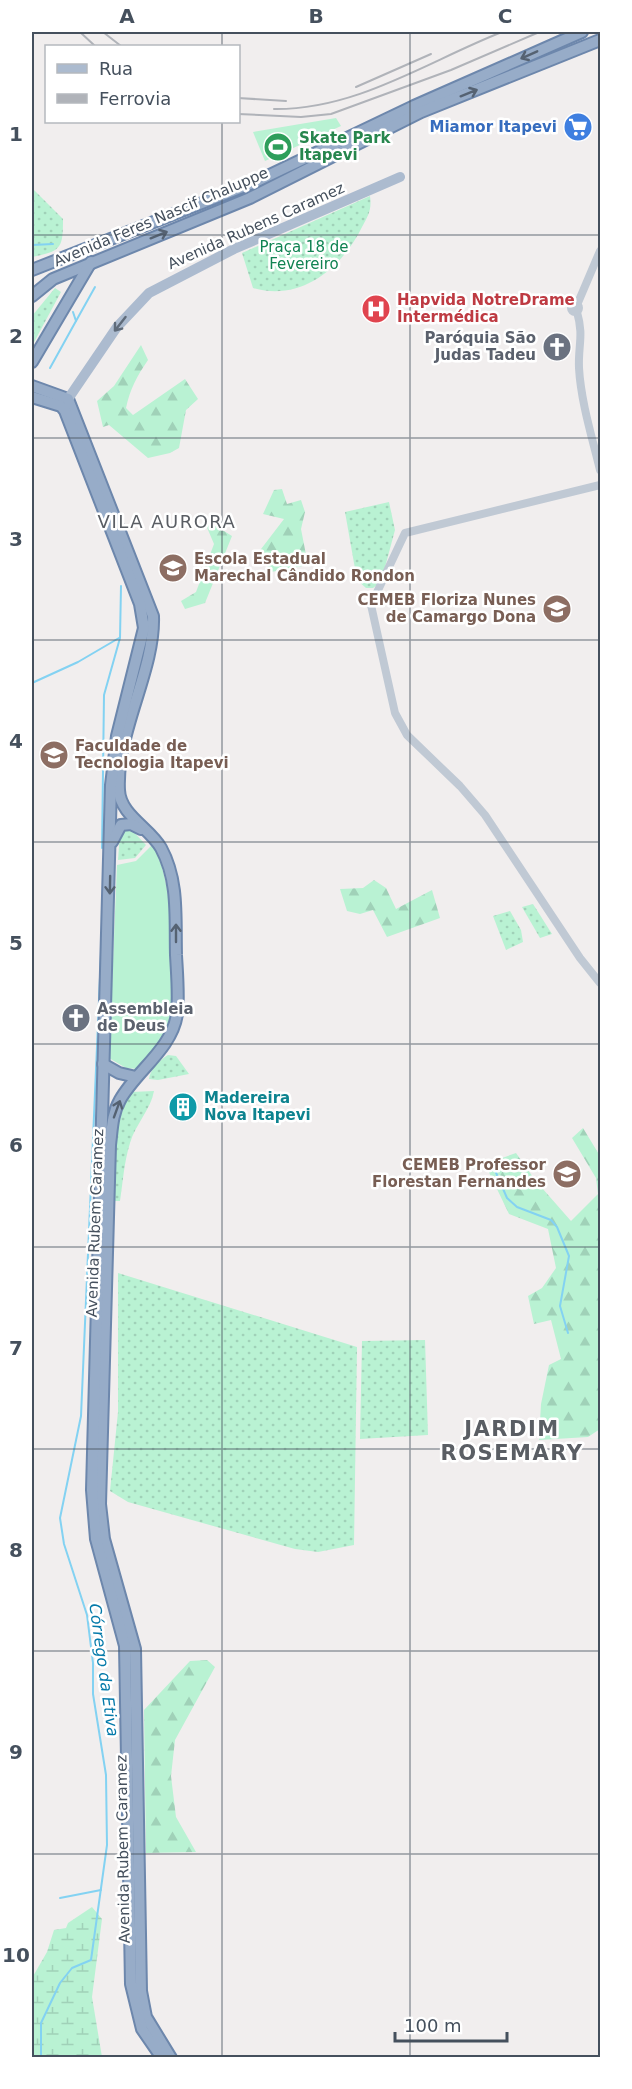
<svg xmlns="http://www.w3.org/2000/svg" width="632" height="2089" font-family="'DejaVu Sans',sans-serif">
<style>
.grass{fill:url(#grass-dots)}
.forest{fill:url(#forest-firs)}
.wetland{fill:url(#wetland-marsh)}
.garden{fill:#b9f2d3}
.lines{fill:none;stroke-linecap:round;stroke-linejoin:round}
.stream{stroke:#83d2f2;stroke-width:2}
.trunk-casing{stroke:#6d87ac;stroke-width:14}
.tertiary{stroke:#c0c9d4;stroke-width:8}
.primary{stroke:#acbbcf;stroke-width:10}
.trunk{stroke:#97acc8;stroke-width:10}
.rail{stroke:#b0b3b9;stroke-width:2}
.oneway{stroke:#556272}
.oneway2{stroke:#5f6b7a}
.grid{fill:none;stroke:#45505d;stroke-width:1.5;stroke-opacity:0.55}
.labels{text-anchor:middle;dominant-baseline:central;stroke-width:5;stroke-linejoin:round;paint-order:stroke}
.shop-label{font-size:15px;font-weight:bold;fill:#366cbe;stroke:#fff;text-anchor:end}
.leisure-label{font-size:15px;font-weight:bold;fill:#27864d;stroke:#fff;text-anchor:start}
.street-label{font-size:15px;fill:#45505d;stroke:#fff}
.park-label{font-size:15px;fill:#108352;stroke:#fff}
.health-label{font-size:15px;font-weight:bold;fill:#be3a42;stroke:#fff;text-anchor:start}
.worship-label{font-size:15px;font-weight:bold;fill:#5b616d;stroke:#fff;text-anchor:end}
.education-label{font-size:15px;font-weight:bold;fill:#785e54;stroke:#fff;text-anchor:start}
.culture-label{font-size:15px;font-weight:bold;fill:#0d838f;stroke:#fff;text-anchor:start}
.water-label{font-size:16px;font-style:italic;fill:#047aaa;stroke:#fff}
.quarter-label{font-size:18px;letter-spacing:1.5px;fill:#5a5e64;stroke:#fff}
.district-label{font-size:21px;font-weight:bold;letter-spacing:1.5px;fill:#5a5e64;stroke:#fff}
.neatline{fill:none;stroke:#45505d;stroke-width:2}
.grid-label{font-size:20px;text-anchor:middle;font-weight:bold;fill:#45505d}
</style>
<defs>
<pattern id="grass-dots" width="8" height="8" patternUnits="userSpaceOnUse" patternTransform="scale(1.5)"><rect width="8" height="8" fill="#b9f2d3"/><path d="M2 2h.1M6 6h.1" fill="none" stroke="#a0d1b8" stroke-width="1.8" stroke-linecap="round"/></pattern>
<pattern id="forest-firs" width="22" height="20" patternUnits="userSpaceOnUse" patternTransform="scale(1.5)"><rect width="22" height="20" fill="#b9f2d3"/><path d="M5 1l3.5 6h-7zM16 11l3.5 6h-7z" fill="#a0d1b8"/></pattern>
<pattern id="wetland-marsh" width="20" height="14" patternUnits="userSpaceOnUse" patternTransform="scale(1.5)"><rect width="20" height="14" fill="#b9f2d3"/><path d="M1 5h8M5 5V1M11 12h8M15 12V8" fill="none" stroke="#a0d1b8"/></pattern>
</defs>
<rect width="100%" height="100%" fill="#f1eeee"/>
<g class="grass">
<path d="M32,188L63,219C63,249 61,251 32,257Z"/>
<path d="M370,196C372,210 368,216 362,227C342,268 301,302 253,288L242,253Z"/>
<path d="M55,288L61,292L32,346V316Z"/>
<path d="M389,502L395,530L381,582L373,588H366L357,580L345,512Z"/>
<path d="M129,827L146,845L135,858L118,860L120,833Z"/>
<path d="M533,904L552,934L540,938L522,907Z"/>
<path d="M510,911L521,930L523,942L506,950L493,916Z"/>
<path d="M168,1055L176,1056L189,1074L158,1080L149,1079C150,1069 160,1060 168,1055Z"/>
<path d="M154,1091C151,1109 135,1125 130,1143C124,1162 123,1182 120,1201H112C114,1166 111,1122 131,1092Z"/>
<path d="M118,1273L357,1347L354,1545L318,1552L295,1549L128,1502L110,1491L118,1412Z"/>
<path d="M425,1340L428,1435L360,1439L362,1341Z"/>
</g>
<g class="forest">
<path d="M141,345L148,360C137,376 130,389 126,408L133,415L185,379L198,399L186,410L179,448L170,453L148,458L109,425L103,427L97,401L114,386Z"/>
<path d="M282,489L287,504L301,500L305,512L301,529L308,565L271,572L258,553L284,519L263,514L274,490Z"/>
<path d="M203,518L232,536L205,603L185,609L181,601L196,592L214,544Z"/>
<path d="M374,880L386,888L396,909L432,890L440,918L387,937L373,910L360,914L347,911L340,889L363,888Z"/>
<path d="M583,1128L600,1156V1429L588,1437L539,1440L541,1404L549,1365L561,1359L551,1320L534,1324L528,1296L542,1288L556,1268L548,1229L509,1214L485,1164L516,1153L535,1180L571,1221L598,1194L596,1178L572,1138Z"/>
<path d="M207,1660L215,1667L175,1740L171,1776L176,1817L196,1852L146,1853L144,1710L190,1661Z"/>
</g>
<path class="wetland" d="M92,1907L102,1919L92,1997L102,2057H32V1978L47,1952L54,1930L66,1928L68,1923Z"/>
<g class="garden">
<path d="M336,118L341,126L265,161L253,132Z"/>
<path d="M152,845C172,868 181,994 169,1024C163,1042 149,1055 138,1069L126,1068L109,1058L117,865L136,861Z"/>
</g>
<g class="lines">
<g class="stream">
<path d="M32,245L53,244"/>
<path d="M76,321L95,287"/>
<path d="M50,368L76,321L73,312"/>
<path d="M32,683L78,662L119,638"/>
<path d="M102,848L104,695L120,638L121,586"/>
<path d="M103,866V873"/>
<path d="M494,1168L507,1198L517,1207L551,1220L557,1227L569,1256L560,1306L568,1333"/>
<path d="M60,1898L101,1890"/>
<path d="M41,2058V2023L60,1983L72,1968L91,1960L107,1845L106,1775L93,1694V1663L87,1615L64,1544L60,1518L81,1416L101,954"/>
</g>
<g class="trunk-casing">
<g id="trunk">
<path d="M32,270L255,182L414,106L582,32"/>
<path d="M32,296L53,279L250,198L421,112L600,40"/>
<path d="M32,362L91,262"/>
<path d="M32,386L68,399L153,616C155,671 116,731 119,790C120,815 150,828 161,848C179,881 175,918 176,955C177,974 179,995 177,1014C172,1049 136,1071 120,1100C112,1114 112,1129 110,1145L100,1504L104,1539L135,1649L141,1991L146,2017L171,2058"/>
<path d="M32,397L61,406L65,411L140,604L144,628L117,736L111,785L92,1490L96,1539L125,1646L131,1984L142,2029L162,2058"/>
<path d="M112,842L121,825L131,824L141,829"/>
<path d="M103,1064L119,1073L136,1077"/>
</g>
</g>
<g class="tertiary">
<circle cx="575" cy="308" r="4"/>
<path d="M577,305L600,251"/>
<path d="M577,312C584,336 578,345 579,368C581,402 592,437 600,470"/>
<path d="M600,485L405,533L371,605L395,713L407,735L460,786L485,815L580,958L600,983"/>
</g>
<path class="primary" d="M68,399L117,327L149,293L234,249L400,177"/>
<use href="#trunk" class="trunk"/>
<g class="rail">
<path d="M80,32L95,46"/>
<path d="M103,32L121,46"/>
<path d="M356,87L431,54"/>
<path d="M238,98L286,101"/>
<path d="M274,109C357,110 428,61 502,32"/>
<path d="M238,114L301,117L331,114L451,70L537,33"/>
</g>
</g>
<defs><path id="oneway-shaft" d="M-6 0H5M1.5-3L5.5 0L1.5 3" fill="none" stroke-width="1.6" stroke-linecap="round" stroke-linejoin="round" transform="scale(1.5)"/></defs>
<g class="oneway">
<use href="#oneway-shaft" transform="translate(529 55) rotate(156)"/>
<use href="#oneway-shaft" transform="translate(469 93) rotate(-22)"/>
<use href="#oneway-shaft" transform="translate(159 235) rotate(-22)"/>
<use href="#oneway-shaft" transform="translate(110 885) rotate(91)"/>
<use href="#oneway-shaft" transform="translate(176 933) rotate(-90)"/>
<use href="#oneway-shaft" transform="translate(117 1109) rotate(-70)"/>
</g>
<use class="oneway2" href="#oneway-shaft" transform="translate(120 324) rotate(128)"/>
<path class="grid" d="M222,32V46M410,32V2058M222,122V2058M32,235H600M32,438H600M32,640H600M32,842H600M32,1044H600M32,1247H600M32,1449H600M32,1651H600M32,1854H600"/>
<defs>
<g id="supermarket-disc" transform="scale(1.5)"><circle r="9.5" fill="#3f7fe0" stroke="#fff"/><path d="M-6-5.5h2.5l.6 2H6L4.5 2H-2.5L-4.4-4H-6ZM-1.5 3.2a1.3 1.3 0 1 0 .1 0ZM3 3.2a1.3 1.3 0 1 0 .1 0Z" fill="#fff"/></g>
<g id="stadium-disc" transform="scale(1.5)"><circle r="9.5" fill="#2e9e5b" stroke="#fff"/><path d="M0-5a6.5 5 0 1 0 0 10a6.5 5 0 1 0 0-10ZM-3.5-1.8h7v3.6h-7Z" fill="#fff"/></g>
<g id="hospital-disc" transform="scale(1.5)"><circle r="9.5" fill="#e0444e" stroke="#fff"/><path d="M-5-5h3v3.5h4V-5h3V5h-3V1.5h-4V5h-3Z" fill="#fff"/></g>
<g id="church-disc" transform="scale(1.5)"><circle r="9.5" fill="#6b7280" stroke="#fff"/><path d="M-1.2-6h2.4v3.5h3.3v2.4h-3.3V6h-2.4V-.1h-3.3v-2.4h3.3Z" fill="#fff"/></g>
<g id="school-disc" transform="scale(1.5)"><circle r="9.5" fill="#8d6e63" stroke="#fff"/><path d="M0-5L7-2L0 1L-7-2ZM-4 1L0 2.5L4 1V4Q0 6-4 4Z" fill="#fff"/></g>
<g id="university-disc" transform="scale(1.5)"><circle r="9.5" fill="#8d6e63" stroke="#fff"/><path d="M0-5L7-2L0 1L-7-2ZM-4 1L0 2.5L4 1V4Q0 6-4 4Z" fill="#fff"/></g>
<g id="building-disc" transform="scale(1.5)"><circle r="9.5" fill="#0f9aa8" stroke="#fff"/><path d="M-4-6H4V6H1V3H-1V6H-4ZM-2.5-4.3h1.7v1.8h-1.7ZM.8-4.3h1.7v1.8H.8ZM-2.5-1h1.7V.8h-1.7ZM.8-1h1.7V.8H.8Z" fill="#fff"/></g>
</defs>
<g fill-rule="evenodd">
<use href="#supermarket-disc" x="578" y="127"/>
<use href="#stadium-disc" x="278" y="147"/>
<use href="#hospital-disc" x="376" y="309"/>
<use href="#church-disc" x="557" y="347"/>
<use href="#school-disc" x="173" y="568"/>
<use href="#school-disc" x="557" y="609"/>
<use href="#university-disc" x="54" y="755"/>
<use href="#church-disc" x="76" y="1018"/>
<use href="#building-disc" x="183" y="1107"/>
<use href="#school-disc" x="567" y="1174"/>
</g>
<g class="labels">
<g class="shop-label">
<text x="557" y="127">Miamor Itapevi</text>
</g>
<g class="leisure-label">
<text x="299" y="138">Skate Park<tspan x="299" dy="17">Itapevi</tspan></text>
</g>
<g class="street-label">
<text transform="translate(161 217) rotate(-23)">Avenida Feres Nascif Chaluppe</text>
<text transform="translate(256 226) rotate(-24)">Avenida Rubens Caramez</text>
<text transform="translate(95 1223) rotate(-88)">Avenida Rubem Caramez</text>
<text transform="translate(123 1849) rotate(-91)">Avenida Rubem Caramez</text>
</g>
<g class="park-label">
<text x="304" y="247">Praça 18 de<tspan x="304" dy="17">Fevereiro</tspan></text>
</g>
<g class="health-label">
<text x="397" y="300">Hapvida NotreDrame<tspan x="397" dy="17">Intermédica</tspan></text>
</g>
<g class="worship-label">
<text x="536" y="338">Paróquia São<tspan x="536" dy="17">Judas Tadeu</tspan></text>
<text x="97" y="1009" text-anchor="start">Assembleia<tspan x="97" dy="17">de Deus</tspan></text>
</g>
<g class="education-label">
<text x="194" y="559">Escola Estadual<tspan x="194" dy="17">Marechal Cândido Rondon</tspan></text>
<text x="536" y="600" text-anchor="end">CEMEB Floriza Nunes<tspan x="536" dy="17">de Camargo Dona</tspan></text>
<text x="75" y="746">Faculdade de<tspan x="75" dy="17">Tecnologia Itapevi</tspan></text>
<text x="546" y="1165" text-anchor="end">CEMEB Professor<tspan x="546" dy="17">Florestan Fernandes</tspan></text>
</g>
<g class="culture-label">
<text x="204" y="1098">Madereira<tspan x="204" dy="17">Nova Itapevi</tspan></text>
</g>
<g class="water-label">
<text transform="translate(104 1670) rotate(82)">Córrego da Etiva</text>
</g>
<g class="quarter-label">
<text x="167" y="521">VILA AURORA</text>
</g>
<g class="district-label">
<text x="512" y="1429">JARDIM<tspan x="512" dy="24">ROSEMARY</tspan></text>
</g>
</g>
<rect width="632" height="2089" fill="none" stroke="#ffffff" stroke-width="66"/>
<rect x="45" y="45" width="195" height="78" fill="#ffffff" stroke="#b5b9be" stroke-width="1.5"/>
<rect x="57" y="64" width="30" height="9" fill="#acbbcf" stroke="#b5b9be" stroke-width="1.5"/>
<text x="99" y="75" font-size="18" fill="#45505d">Rua</text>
<rect x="57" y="94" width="30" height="9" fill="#b0b3b9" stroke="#b5b9be" stroke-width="1.5"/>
<text x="99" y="105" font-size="18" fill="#45505d">Ferrovia</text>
<path d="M395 2032v9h112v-9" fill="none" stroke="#45505d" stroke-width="3"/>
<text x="404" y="2032" font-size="18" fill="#45505d" stroke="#ffffff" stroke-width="4.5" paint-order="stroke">100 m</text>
<rect x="33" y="33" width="566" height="2023" class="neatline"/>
<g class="grid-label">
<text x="127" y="23">A</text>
<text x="316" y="23">B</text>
<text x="505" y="23">C</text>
<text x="16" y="141">1</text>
<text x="16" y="343">2</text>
<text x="16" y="546">3</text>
<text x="16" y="748">4</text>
<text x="16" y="950">5</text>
<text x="16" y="1152">6</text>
<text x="16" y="1355">7</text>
<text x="16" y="1557">8</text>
<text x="16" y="1759">9</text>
<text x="16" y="1962">10</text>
</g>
</svg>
